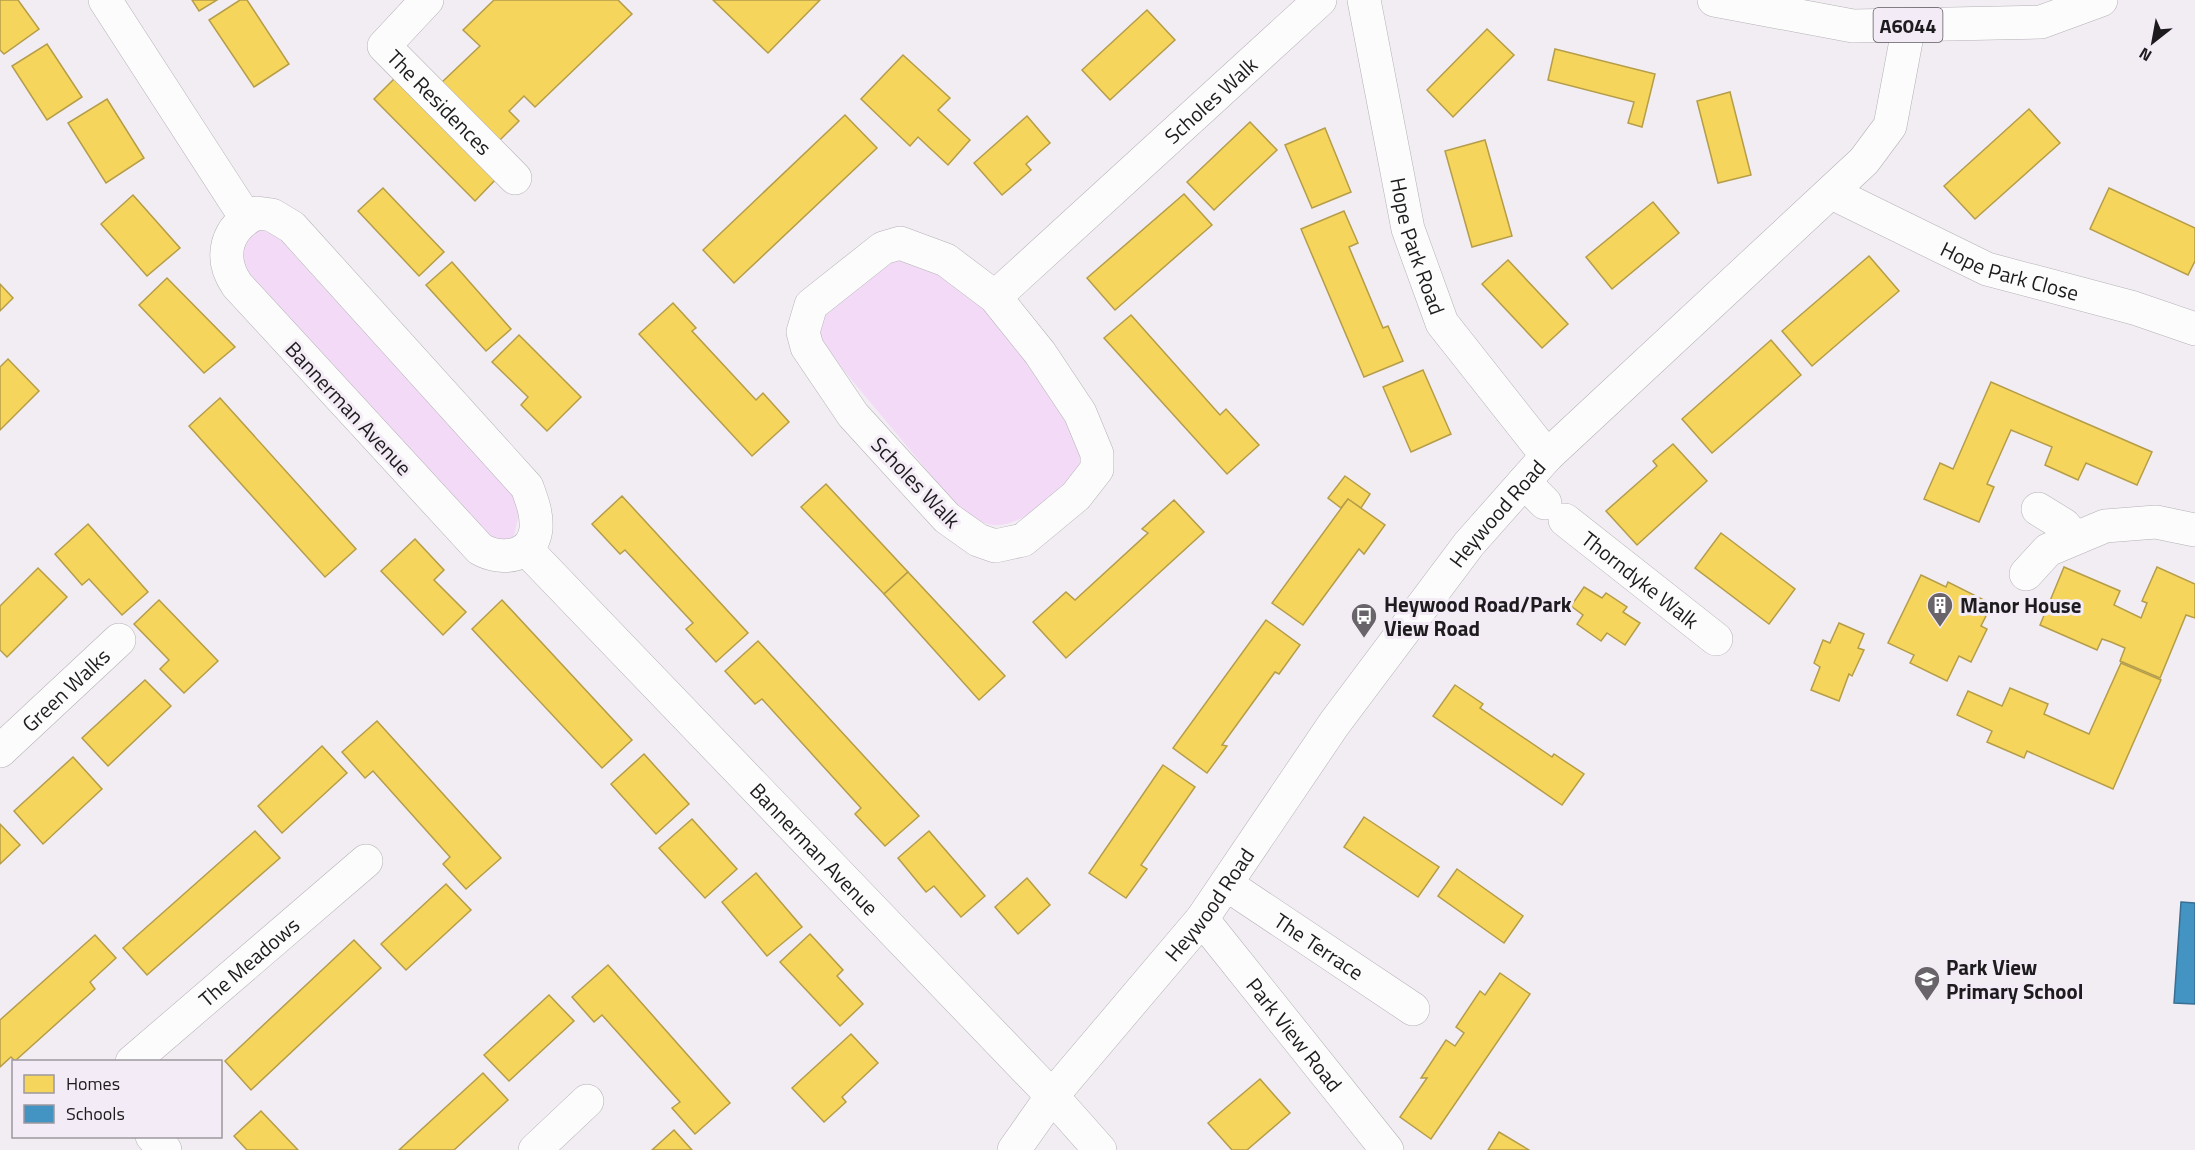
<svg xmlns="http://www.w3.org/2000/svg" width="2195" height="1150" font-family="'Titillium Web',sans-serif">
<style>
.green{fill:#f3dbf8}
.homes{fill:#f6d55c;stroke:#b59d49;stroke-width:1.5}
.schools{fill:#4393c3;stroke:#386f92;stroke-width:1.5}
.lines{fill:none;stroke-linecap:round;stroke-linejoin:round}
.minor-casing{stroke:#b4b1b5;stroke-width:34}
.major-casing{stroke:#b4b1b5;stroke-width:34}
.minor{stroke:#fdfcfd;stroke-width:33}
.major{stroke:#fdfcfd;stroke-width:33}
.labels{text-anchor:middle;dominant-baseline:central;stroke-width:6;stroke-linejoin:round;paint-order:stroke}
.shield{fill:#f3ebf5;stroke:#5d595e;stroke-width:1.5}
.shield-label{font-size:20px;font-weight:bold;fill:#1d1b1e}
.street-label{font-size:21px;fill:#1d1b1e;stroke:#f3ebf5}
.poi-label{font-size:21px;font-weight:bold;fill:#1d1b1e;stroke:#f3ebf5;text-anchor:start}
</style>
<rect width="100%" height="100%" fill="#f2edf3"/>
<g class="green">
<path d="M261,230L276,235L512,495L520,509L514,537L501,544L485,535L245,272L241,248L246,234Z"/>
<path d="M893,255L921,256L1001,321L1052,389L1084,463C1064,485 1026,528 993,525C977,524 961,507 949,497L820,342L817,323L824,312Z"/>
</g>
<g class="homes">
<path d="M0,0H18L39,29L4,54L0,50Z"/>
<path d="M192,0H217L199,11Z"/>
<path d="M240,0H247L289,64L254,87L209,20Z"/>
<path d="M494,0H618L632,14L535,107L524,96L509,111L519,121L498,142L441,83L480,46L463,30Z"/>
<path d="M713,0H820L768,53Z"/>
<path d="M1147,10L1175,40L1110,100L1082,70Z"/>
<path d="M1487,29L1514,55L1453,117L1427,90Z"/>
<path d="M47,44L82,97L47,120L12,66Z"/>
<path d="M1555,49L1655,74L1642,127L1628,123L1634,102L1548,80Z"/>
<path d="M903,55L950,98L938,110L970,140L948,165L918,137L910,146L861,99Z"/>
<path d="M397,76L498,177L475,201L374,99Z"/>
<path d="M1730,92L1751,175L1718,183L1697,101Z"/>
<path d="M107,99L144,158L106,183L68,123Z"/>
<path d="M2029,109L2060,143L1975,219L1944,186Z"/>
<path d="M845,115L877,148L734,283L703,250Z"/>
<path d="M1027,116L1050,143L1026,164L1031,170L1002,195L974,163Z"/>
<path d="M1250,122L1277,150L1214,210L1187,182Z"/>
<path d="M1325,128L1351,192L1312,208L1285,145Z"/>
<path d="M1485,140L1512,236L1472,247L1445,151Z"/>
<path d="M383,188L444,252L419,276L358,211Z"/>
<path d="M2109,188L2195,228V261L2188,275L2090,229Z"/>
<path d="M1184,194L1212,225L1115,310L1087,278Z"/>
<path d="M133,195L180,248L147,276L101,224Z"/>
<path d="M1653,202L1679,233L1612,289L1586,257Z"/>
<path d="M1344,211L1358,243L1349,247L1383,328L1388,326L1403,361L1364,377L1301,229Z"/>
<path d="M1869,256L1899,291L1812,366L1782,331Z"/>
<path d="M1508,260L1568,324L1542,348L1482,284Z"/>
<path d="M452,262L511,329L486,351L426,285Z"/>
<path d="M167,278L235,347L204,373L139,305Z"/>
<path d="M0,284L13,298L0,311Z"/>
<path d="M673,303L696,328L692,331L756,400L763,393L789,422L752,456L639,334Z"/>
<path d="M1131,315L1220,415L1226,409L1259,445L1227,474L1104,338Z"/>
<path d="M519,335L581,397L547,431L521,405L528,397L492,362Z"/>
<path d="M1771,340L1801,375L1712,453L1682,419Z"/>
<path d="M8,359L39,391L0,430V367Z"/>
<path d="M1423,370L1451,434L1411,452L1383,387Z"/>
<path d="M1991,382L2152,452L2137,485L2086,463L2078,480L2045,465L2052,447L2011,430L1987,484L1994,487L1979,522L1924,499L1940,463L1953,469Z"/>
<path d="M220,398L356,549L325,577L189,426Z"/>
<path d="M1673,444L1707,481L1637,545L1606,511L1657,466L1653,461Z"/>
<path d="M1345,476L1370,494L1361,508L1348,499L1341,508L1328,498Z"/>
<path d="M826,484L908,572L884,594L801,507Z"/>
<path d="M622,496L748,633L716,662L686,629L693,623L625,550L620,554L592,524Z"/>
<path d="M1348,499L1385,525L1364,554L1359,549L1303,625L1272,603Z"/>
<path d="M1174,500L1204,532L1066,658L1033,622L1066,592L1075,600L1148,533L1142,529Z"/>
<path d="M88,524L148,592L122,615L89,579L82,585L55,554Z"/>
<path d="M1721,533L1795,589L1769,624L1695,568Z"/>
<path d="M415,539L444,570L434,580L466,612L443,635L381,571Z"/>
<path d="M2064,567L2120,591L2114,605L2141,618L2147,603L2142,601L2157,567L2195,584V618L2186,615L2160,678L2120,661L2125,648L2111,642L2102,639L2097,650L2040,625Z"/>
<path d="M38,568L67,597L7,657L0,650V606Z"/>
<path d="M908,572L1005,676L979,700L884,594Z"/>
<path d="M1921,575L1946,587L1948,582L1992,604L1981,626L1987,629L1971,662L1959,656L1947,681L1910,663L1914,655L1888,643Z"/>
<path d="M1584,587L1602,598L1606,593L1627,607L1623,612L1640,623L1625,645L1607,633L1601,641L1577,624L1583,615L1571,606Z"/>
<path d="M159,600L218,661L184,693L160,669L169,660L134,624Z"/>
<path d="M502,600L632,740L602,768L472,629Z"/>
<path d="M1266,620L1300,645L1279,674L1275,672L1222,745L1227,746L1207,773L1173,748Z"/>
<path d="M1839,623L1864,634L1858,648L1864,650L1852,676L1849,674L1839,701L1811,690L1820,667L1814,663L1823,640L1830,643Z"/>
<path d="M758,641L919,816L885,846L855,814L861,808L762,699L755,704L725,671Z"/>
<path d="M2121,663L2161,680L2113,789L2027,751L2024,758L1987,742L1992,731L1957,715L1968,691L2002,706L2010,688L2048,704L2044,714L2089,734Z"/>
<path d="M145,680L171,706L108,766L82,738Z"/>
<path d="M1455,685L1483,704L1480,708L1552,757L1554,754L1584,774L1562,805L1433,716Z"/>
<path d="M377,721L501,858L466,889L443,864L450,857L373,771L365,778L342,752Z"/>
<path d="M322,746L347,773L282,833L258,806Z"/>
<path d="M644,754L689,804L656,834L611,784Z"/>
<path d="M73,757L102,789L43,844L14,811Z"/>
<path d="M1163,765L1195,787L1141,865L1147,869L1126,898L1089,873Z"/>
<path d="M1364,817L1439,867L1418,897L1344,847Z"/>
<path d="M692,819L737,869L705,898L659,848Z"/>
<path d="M0,824L20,845L0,864Z"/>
<path d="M255,831L280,858L147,975L123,948Z"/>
<path d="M929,831L985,896L961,917L934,886L926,892L898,858Z"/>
<path d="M1457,869L1523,916L1504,943L1438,896Z"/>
<path d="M756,873L802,927L767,956L722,902Z"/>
<path d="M1027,878L1050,905L1018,934L995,907Z"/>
<path d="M446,884L471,910L406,970L381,944Z"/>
<path d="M810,934L843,970L837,976L863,1004L840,1026L780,962Z"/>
<path d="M95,935L116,958L90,982L95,989L15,1061L11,1057L0,1067V1020Z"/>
<path d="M354,940L381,968L251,1090L225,1061Z"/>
<path d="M608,965L730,1103L695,1134L672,1108L680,1102L602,1015L594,1022L572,997Z"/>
<path d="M1500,973L1530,994L1431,1139L1400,1117L1427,1078H1421L1446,1040L1455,1046L1464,1033L1456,1027L1480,991L1485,995Z"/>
<path d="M549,995L574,1021L509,1081L484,1055Z"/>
<path d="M851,1034L878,1063L842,1097L846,1102L824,1122L792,1088Z"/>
<path d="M483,1073L508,1100L454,1150H399Z"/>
<path d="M1260,1079L1290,1113L1247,1150H1232L1208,1123Z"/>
<path d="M261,1111L298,1150H247L234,1136Z"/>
<path d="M674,1130L692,1150H652Z"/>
<path d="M1499,1132L1529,1150H1488Z"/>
</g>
<path class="schools" d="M2181,902L2195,903V1004L2174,1003Z"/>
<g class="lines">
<g class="minor-casing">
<g id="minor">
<path d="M105,0L246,218"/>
<path id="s1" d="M427,0L384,46L515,178"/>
<path id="s2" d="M1364,0L1408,229L1442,323L1547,456"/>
<path id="s3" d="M1832,193L1987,269L2134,308L2195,329"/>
<path d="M257,213L272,215L292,227L527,487C532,501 537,513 536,529C533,558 501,561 480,549L237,285C218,257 226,227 257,213Z"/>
<path d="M900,243L946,260L995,297L1040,353L1080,413L1097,454V469L1076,496L1023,540L995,546L978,540L947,518L853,415L807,347L803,332L811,305L883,248Z"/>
<path id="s4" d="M995,297L1320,0"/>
<path d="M1524,482L1545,503"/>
<path d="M2038,509L2064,525L2075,538"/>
<path id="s5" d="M1565,520L1716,639"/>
<path id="s6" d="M526,549L1052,1096L1100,1150"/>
<path d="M2026,574L2048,550L2105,526L2156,522L2195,530"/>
<path id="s7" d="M0,751L119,640"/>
<path id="s8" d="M1226,884L1413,1009"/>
<path id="s9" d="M1202,919L1387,1150"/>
<path id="s10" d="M132,1062L366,861"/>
<path d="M152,1136L165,1150"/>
<path d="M535,1150L587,1101"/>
<path id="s11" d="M1014,1150L1052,1096L1202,919L1334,724L1469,544L1547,456L1864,161L1890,126L1909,25"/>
</g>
</g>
<g class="major-casing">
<path id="major" d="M1714,0L1853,26L2041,22L2101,0"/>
</g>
<use href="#minor" class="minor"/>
<use href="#major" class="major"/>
</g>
<defs>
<g id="building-pin" transform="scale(1.35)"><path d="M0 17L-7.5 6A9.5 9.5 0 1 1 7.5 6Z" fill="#686469" stroke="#f3ebf5"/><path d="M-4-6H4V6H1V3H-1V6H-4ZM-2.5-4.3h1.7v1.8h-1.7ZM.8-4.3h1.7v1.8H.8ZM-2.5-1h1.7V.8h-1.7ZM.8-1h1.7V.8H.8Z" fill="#fff"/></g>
<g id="bus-pin" transform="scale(1.35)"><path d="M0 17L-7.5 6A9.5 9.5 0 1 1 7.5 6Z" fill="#686469" stroke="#f3ebf5"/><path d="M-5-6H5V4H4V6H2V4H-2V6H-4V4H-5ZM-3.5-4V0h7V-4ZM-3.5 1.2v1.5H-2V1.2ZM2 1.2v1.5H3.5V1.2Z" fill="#fff"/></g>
<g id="school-pin" transform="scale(1.35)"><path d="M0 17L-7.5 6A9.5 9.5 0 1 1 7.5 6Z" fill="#686469" stroke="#f3ebf5"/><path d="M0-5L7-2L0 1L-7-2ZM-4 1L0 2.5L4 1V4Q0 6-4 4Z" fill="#fff"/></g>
</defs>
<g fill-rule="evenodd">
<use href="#building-pin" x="1940" y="605"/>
<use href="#bus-pin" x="1364" y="616"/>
<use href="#school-pin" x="1927" y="979"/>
</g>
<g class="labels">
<rect class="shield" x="1873.5" y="8" width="69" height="34" rx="4.5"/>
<g class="shield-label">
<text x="1908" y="25">A6044</text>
</g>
<g class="street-label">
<text stroke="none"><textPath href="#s4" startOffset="292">Scholes Walk</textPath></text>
<text stroke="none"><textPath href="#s1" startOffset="142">The Residences</textPath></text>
<text stroke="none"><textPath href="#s2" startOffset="252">Hope Park Road</textPath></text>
<text stroke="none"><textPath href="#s3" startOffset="195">Hope Park Close</textPath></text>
<text transform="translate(349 408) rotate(47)">Bannerman Avenue</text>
<text transform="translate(916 482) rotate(46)">Scholes Walk</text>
<text stroke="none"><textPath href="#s11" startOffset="800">Heywood Road</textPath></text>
<text stroke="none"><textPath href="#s5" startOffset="96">Thorndyke Walk</textPath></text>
<text stroke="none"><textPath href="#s7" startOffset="90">Green Walks</textPath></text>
<text stroke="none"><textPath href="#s6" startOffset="416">Bannerman Avenue</textPath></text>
<text stroke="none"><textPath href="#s11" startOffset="314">Heywood Road</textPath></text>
<text stroke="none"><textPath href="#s8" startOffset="112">The Terrace</textPath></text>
<text stroke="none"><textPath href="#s10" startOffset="154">The Meadows</textPath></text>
<text stroke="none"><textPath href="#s9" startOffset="148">Park View Road</textPath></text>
</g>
<g class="poi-label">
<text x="1384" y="604">Heywood Road/Park<tspan x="1384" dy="24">View Road</tspan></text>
<text x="1960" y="605">Manor House</text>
<text x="1946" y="967">Park View<tspan x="1946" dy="24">Primary School</tspan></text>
</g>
</g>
<rect x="12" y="1060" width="210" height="78" fill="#f3ebf5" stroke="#9d989f" stroke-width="1.5"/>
<rect x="24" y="1075" width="30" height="18" fill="#f6d55c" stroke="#9d989f" stroke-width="1.5"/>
<text x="66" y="1090" font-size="18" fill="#1d1b1e">Homes</text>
<rect x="24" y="1105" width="30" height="18" fill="#4393c3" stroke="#9d989f" stroke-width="1.5"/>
<text x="66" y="1120" font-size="18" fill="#1d1b1e">Schools</text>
<g transform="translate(2153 42) rotate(211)" stroke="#f3ebf5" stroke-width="4.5" paint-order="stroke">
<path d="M0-4.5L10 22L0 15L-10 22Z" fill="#1d1b1e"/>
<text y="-9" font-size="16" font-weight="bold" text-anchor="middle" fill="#1d1b1e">N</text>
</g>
</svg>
